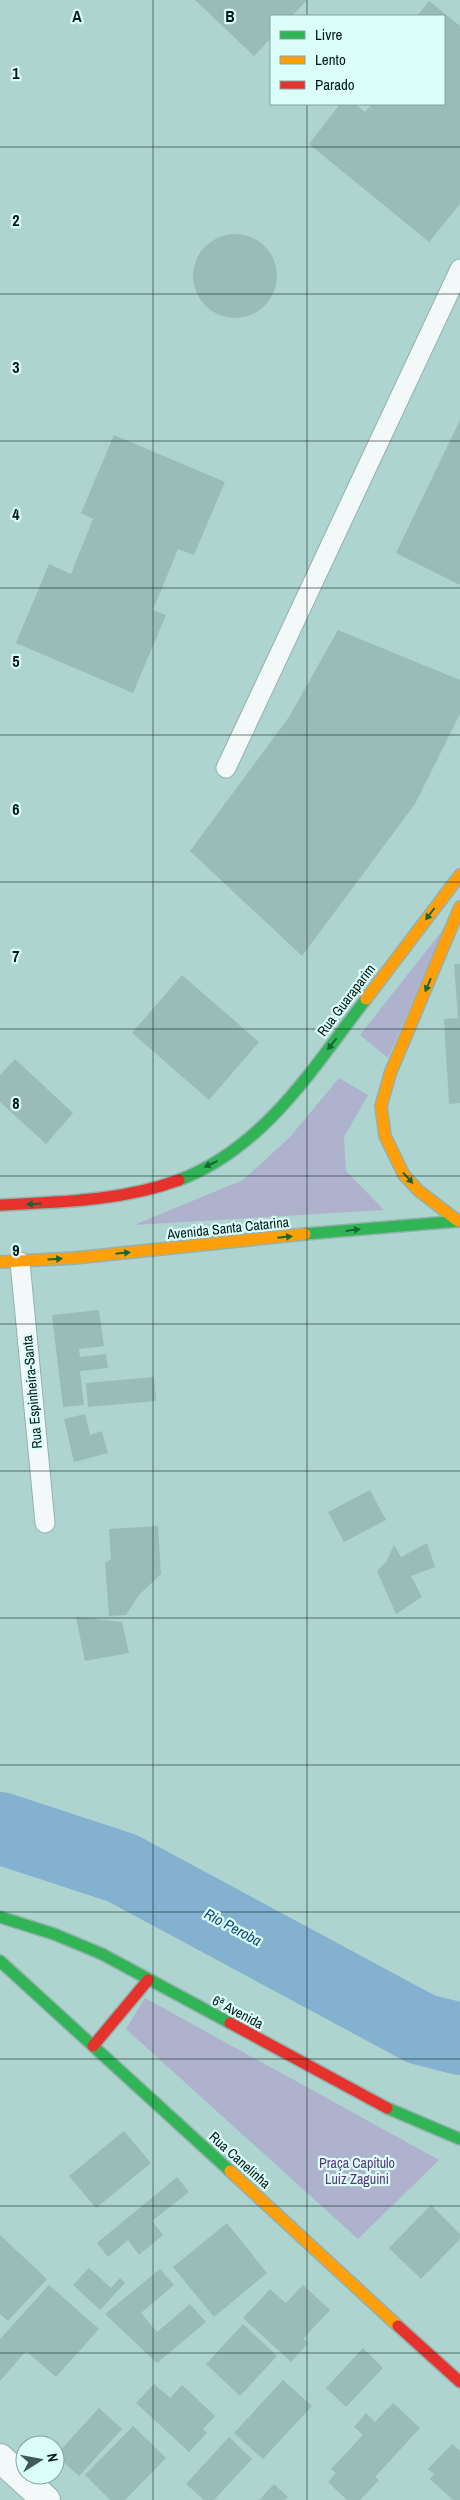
<svg xmlns="http://www.w3.org/2000/svg" width="460" height="2500" font-family="'Archivo Narrow',sans-serif">
<style>
.green{fill:#afb2cc}
.lines{fill:none;stroke-linecap:round;stroke-linejoin:round}
.river{stroke:#83b1cf;stroke-width:72}
.building{fill:#9abcb8}
.lane-casing{stroke:#93b1ad;stroke-width:21}
.street-casing{stroke:#93b1ad;stroke-width:30}
.fast-casing{stroke:#93b1ad;stroke-width:14}
.slow-casing{stroke:#93b1ad;stroke-width:14}
.jam-casing{stroke:#93b1ad;stroke-width:14}
.lane{stroke:#f3f9f8;stroke-width:19}
.street{stroke:#f3f9f8;stroke-width:28}
.fast{stroke:#30b455;stroke-width:11}
.slow{stroke:#ff9f0a;stroke-width:11}
.jam{stroke:#e5322d;stroke-width:11}
.oneway{fill:#186636}
.grid{fill:none;stroke:#001916;stroke-width:1;stroke-opacity:0.55}
.labels{text-anchor:middle;dominant-baseline:central;stroke-width:4.5;stroke-linejoin:round;paint-order:stroke}
.street-label{font-size:14px;fill:#001916;stroke:#dcfef9}
.park-label{font-size:14px;fill:#5b367a;stroke:#dcfef9}
.water-label{font-size:15px;font-style:italic;fill:#0e4771;stroke:#dcfef9}
.grid-label{font-size:16px;text-anchor:middle;font-weight:bold;fill:#001916;stroke:#dcfef9;stroke-width:4.5;stroke-linejoin:round;paint-order:stroke}
</style>
<rect width="100%" height="100%" fill="#aed4cf"/>
<g class="green">
<path d="M445,927L388,1058L360,1035Z"/>
<path d="M339,1078L368,1095L344,1137L346,1171L384,1210L134,1225L243,1180L290,1137Z"/>
<path d="M145,1998L439,2160L358,2239L126,2029Z"/>
</g>
<g class="lines">
<path class="river" d="M0,1828L122,1868L421,2029L460,2039"/>
</g>
<g class="building">
<path d="M195,0H307L292,16H271V38L254,56Z"/>
<path d="M429,1L460,26V204L429,242L309,144L340,104H355L365,112L372,104H444V16H417Z"/>
<circle cx="235" cy="276" r="42"/>
<path d="M460,420V585L396,553Z"/>
<path d="M114,435L225,482L194,555L178,549L153,610L166,615L133,693L16,643L49,564L71,574L93,519L81,513Z"/>
<path d="M338,630L460,680V714L415,804L302,956L190,851L289,717Z"/>
<path d="M454,964H460V1103L449,1104L444,1019L458,1018Z"/>
<path d="M182,975L259,1042L209,1100L132,1033Z"/>
<path d="M15,1059L73,1113L46,1144L0,1102V1075Z"/>
<path d="M99,1310L104,1346L79,1349L80,1357L106,1354L108,1368L80,1371L84,1405L63,1407L52,1315Z"/>
<path d="M154,1377L156,1401L88,1407L86,1383Z"/>
<path d="M85,1414L90,1435L102,1431L108,1453L74,1462L64,1419Z"/>
<path d="M370,1490L386,1520L344,1542L328,1512Z"/>
<path d="M158,1526L161,1574L139,1595L126,1615L109,1616L105,1563L111,1559L109,1529Z"/>
<path d="M427,1543L435,1567L411,1576L422,1597L396,1614L377,1571L386,1562L394,1545L401,1557Z"/>
<path d="M76,1617L122,1622L129,1653L85,1661Z"/>
<path d="M124,2131L151,2163L96,2208L69,2176Z"/>
<path d="M177,2177L189,2192L152,2221L163,2235L139,2255L128,2240L108,2257L97,2243Z"/>
<path d="M431,2205L460,2234V2239L421,2279L389,2248Z"/>
<path d="M227,2223L267,2273L214,2317L173,2267Z"/>
<path d="M0,2235L47,2279L8,2321L0,2314Z"/>
<path d="M89,2268L111,2288L120,2278L125,2283L100,2310L73,2285Z"/>
<path d="M160,2269L174,2285L141,2313L157,2332L190,2304L206,2322L157,2363L105,2314Z"/>
<path d="M49,2285L99,2329L56,2377L26,2351L0,2381V2339Z"/>
<path d="M303,2285L330,2310L303,2339L308,2343L291,2362L243,2318L270,2289L286,2303Z"/>
<path d="M243,2324L277,2356L240,2396L206,2364Z"/>
<path d="M363,2348L383,2368L346,2407L326,2388Z"/>
<path d="M283,2380L312,2406L263,2459L234,2433Z"/>
<path d="M154,2384L170,2398L182,2385L215,2416L203,2429L207,2433L189,2452L136,2403Z"/>
<path d="M393,2403L420,2428L375,2477L379,2480L360,2500H347L328,2482L336,2473L331,2469L363,2435L354,2427L366,2413L375,2422Z"/>
<path d="M99,2408L122,2429L79,2476L56,2455Z"/>
<path d="M133,2426L166,2458L125,2500H110L85,2475Z"/>
<path d="M229,2437L252,2459L214,2500H204L186,2484Z"/>
<path d="M452,2444L460,2451V2500H453L430,2479L434,2474L428,2469Z"/>
<path d="M274,2484L288,2497L285,2500H259Z"/>
</g>
<g class="lines">
<g class="lane-casing">
<g id="lane">
<path d="M226,768L460,269"/>
<path d="M20,1262L45,1523"/>
</g>
</g>
<g class="street-casing">
<path id="street" d="M0,2458L46,2500"/>
</g>
<g class="fast-casing">
<g id="fast">
<path d="M179,1180C264,1148 313,1068 366,999"/>
<path d="M305,1234L460,1221"/>
<path d="M0,1917L54,1934L102,1954L230,2023"/>
<path d="M0,1961L230,2171"/>
<path d="M387,2108L460,2139"/>
</g>
</g>
<g class="slow-casing">
<g id="slow">
<path d="M366,999L460,875"/>
<path d="M458,1221L419,1191L404,1175L385,1136L381,1106L390,1074L460,907"/>
<path d="M0,1262L75,1258L305,1234"/>
<path d="M230,2171L398,2326"/>
</g>
</g>
<g class="jam-casing">
<g id="jam">
<path d="M0,1205C60,1202 122,1201 179,1180"/>
<path d="M230,2023L387,2108"/>
<path d="M93,2046L148,1980"/>
<path d="M398,2326L460,2382"/>
</g>
</g>
<use href="#lane" class="lane"/>
<use href="#street" class="street"/>
<use href="#fast" class="fast"/>
<use href="#slow" class="slow"/>
<use href="#jam" class="jam"/>
</g>
<defs><path id="oneway-solid" d="M-6-.8H1V-3.2L6.5 0L1 3.2V.8H-6Z" transform="scale(1.25)"/></defs>
<g class="oneway">
<use href="#oneway-solid" transform="translate(430 914) rotate(127)"/>
<use href="#oneway-solid" transform="translate(428 985) rotate(113)"/>
<use href="#oneway-solid" transform="translate(332 1044) rotate(128)"/>
<use href="#oneway-solid" transform="translate(211 1164) rotate(155)"/>
<use href="#oneway-solid" transform="translate(408 1178) rotate(48)"/>
<use href="#oneway-solid" transform="translate(34 1204) rotate(177)"/>
<use href="#oneway-solid" transform="translate(353 1230) rotate(-7)"/>
<use href="#oneway-solid" transform="translate(285 1237) rotate(-6)"/>
<use href="#oneway-solid" transform="translate(123 1253) rotate(-6)"/>
<use href="#oneway-solid" transform="translate(55 1259) rotate(-4)"/>
</g>
<path class="grid" d="M153,0V2500M307,0V16M307,104V2500M0,147H460M0,294H460M0,441H460M0,588H460M0,735H460M0,882H460M0,1029H460M0,1176H460M0,1324H460M0,1471H460M0,1618H460M0,1765H460M0,1912H460M0,2059H460M0,2206H460M0,2353H460"/>
<g class="labels">
<g class="street-label">
<text transform="translate(346 1000) rotate(-53)">Rua Guaraparim</text>
<text transform="translate(228 1228) rotate(-6)">Avenida Santa Catarina</text>
<text transform="translate(32 1392) rotate(-95)">Rua Espinheira-Santa</text>
<text transform="translate(238 2012) rotate(28)">6ª Avenida</text>
<text transform="translate(240 2160) rotate(42)">Rua Canelinha</text>
</g>
<g class="park-label">
<text x="357" y="2163">Praça Capítulo<tspan x="357" dy="16">Luiz Zaguini</tspan></text>
</g>
<g class="water-label">
<text transform="translate(233 1927) rotate(28)">Rio Peroba</text>
</g>
</g>
<g class="grid-label">
<text x="77" y="22">A</text>
<text x="230" y="22">B</text>
<text x="16" y="79">1</text>
<text x="16" y="226">2</text>
<text x="16" y="373">3</text>
<text x="16" y="520">4</text>
<text x="16" y="667">5</text>
<text x="16" y="815">6</text>
<text x="16" y="962">7</text>
<text x="16" y="1109">8</text>
<text x="16" y="1256">9</text>
</g>
<rect x="270" y="15" width="175" height="90" fill="#dcfef9" stroke="#84a29e"/>
<rect x="280" y="31" width="25" height="8" fill="#30b455" stroke="#84a29e"/>
<text x="315" y="40" font-size="15" fill="#001916">Livre</text>
<rect x="280" y="56" width="25" height="8" fill="#ff9f0a" stroke="#84a29e"/>
<text x="315" y="65" font-size="15" fill="#001916">Lento</text>
<rect x="280" y="81" width="25" height="8" fill="#e5322d" stroke="#84a29e"/>
<text x="315" y="90" font-size="15" fill="#001916">Parado</text>
<g transform="translate(40 2460) rotate(79)"><circle r="24" fill="#dcfef9" stroke="#84a29e"/>
<path d="M0-4L9 19L0 12L-9 19Z" fill="#3d5a57"/>
<text y="-8" font-size="14" font-weight="bold" text-anchor="middle" fill="#001916">N</text>
</g>
</svg>
